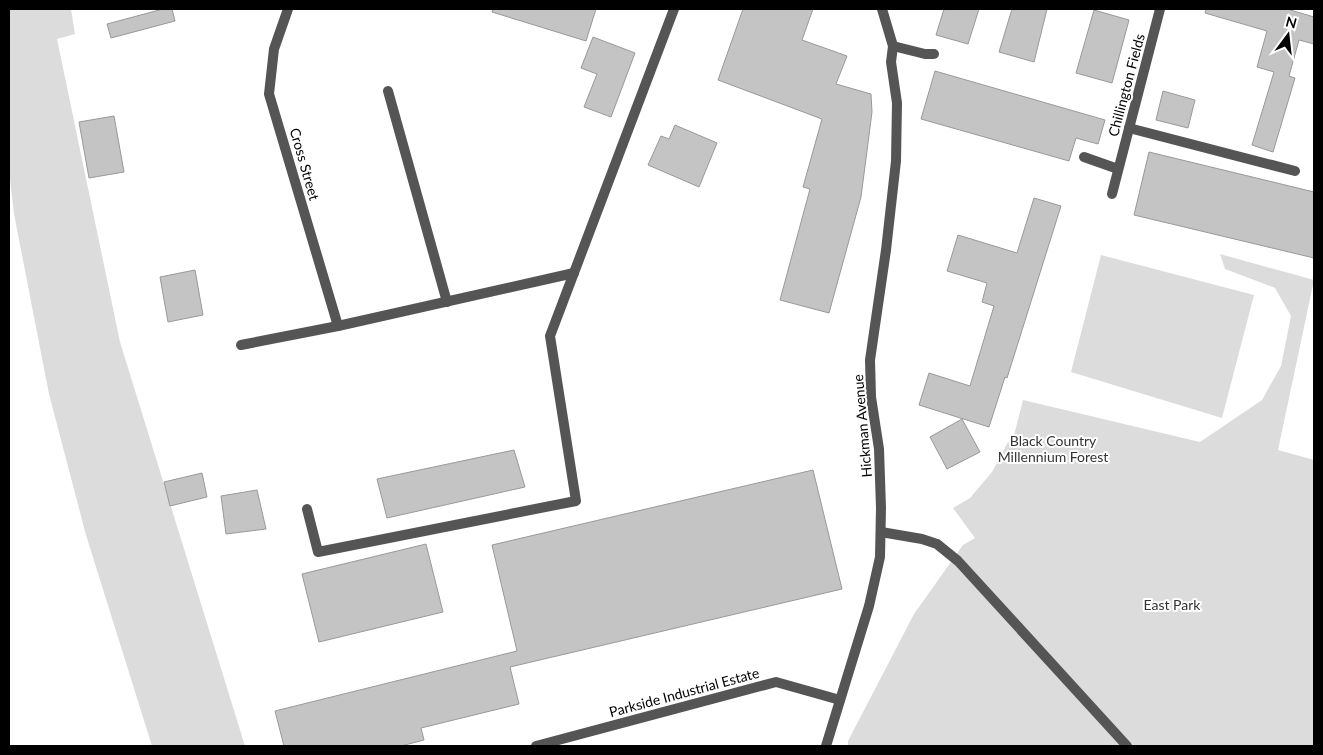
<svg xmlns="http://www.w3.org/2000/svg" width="1323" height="755" font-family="Lato,sans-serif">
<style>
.green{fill:#dcdcdc}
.building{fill:#c4c4c4;stroke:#999}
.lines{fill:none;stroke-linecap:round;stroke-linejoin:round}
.service{stroke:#555;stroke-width:10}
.minor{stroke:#555;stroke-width:10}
.tertiary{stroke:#555;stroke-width:10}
.labels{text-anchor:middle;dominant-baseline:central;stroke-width:4;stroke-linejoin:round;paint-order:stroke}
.street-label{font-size:14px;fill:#000;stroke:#fff}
.park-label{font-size:14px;fill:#333;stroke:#fff}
</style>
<rect width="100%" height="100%" fill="#fff"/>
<g class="green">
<path d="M9,9H71L75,34L57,39L120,342L245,746H152L86,535L49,394L14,214L9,170Z"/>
<path d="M1220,254L1314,280L1278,450L1314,460V746H848V741L914,614L963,545L975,538L953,508L970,498L992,472L1008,442L1012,443L1023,400L1200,442L1262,400L1281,366L1291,316L1275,288L1225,269Z"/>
<path d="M1101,255L1254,295L1222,418L1071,372Z"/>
</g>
<g class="building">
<path d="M163,9H172L175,21L111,38L107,24Z"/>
<path d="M493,9H596L586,41L492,12Z"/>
<path d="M743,9H813L802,40L847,56L836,84L871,94L872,112L861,197L829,313L780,300L810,189L803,187L822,119L718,80Z"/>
<path d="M944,9H979L968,44L936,35Z"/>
<path d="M1012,9H1047L1034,62L999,52Z"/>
<path d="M1206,9H1287L1314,17V44L1299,40L1289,76L1295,78L1273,152L1252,145L1274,72L1257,67L1267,31L1205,13Z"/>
<path d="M1094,10L1129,20L1112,83L1076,73Z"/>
<path d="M593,37L635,53L611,117L584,107L597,74L581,68Z"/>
<path d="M935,71L1105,120L1098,144L1076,138L1069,161L921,119Z"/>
<path d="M1163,91L1195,100L1188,128L1156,120Z"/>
<path d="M114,116L124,172L89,178L79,122Z"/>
<path d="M675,125L717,143L699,187L648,165L661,136L669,139Z"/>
<path d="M1149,152L1314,192V258L1134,215Z"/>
<path d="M1034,198L1061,206L1007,378L1005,377L989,427L919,405L929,373L970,386L994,306L982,302L987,283L947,271L958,235L1017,253Z"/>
<path d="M195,270L203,315L168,322L160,277Z"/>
<path d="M962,419L980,452L947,469L930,437Z"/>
<path d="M514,450L525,487L387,518L377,479Z"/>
<path d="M813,470L842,589L510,667L519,704L421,728L424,740L401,746H284L275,711L517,651L492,545Z"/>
<path d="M202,473L207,497L170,506L164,482Z"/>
<path d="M257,490L266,529L226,534L221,496Z"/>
<path d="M426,544L443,612L319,642L302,574Z"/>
</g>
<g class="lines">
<g class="service">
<path d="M893,46L925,54H934"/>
<path d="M388,91L447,302"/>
<path d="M1129,128L1295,171"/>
<path d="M881,532L922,539L937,544L958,561L1127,746"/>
</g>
<g class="minor">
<path d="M288,9L274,49L269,94L338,326"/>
<path d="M1084,157L1118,169"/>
<path d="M1112,194L1160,9"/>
<path d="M241,345L338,326L574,273"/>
<path d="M307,509L318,552L576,501L550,336L674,9"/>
<path d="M536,746L776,682L840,700"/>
</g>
<path class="tertiary" d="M826,746L869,606L880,557L881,508L879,449L871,397L870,360L886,250L896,161L897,103L891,62L893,46L882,9"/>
</g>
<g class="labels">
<g class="street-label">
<text transform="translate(1126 85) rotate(-75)">Chillington Fields</text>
<text transform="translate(305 164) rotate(74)">Cross Street</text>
<text transform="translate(862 426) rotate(-95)">Hickman Avenue</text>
<text transform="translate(684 692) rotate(-15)">Parkside Industrial Estate</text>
</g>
<g class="park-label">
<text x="1053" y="440">Black Country<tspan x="1053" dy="16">Millennium Forest</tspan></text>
<text x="1172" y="604">East Park</text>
</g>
</g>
<rect width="1323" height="755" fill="none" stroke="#000000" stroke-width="20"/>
<g transform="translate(1288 35) rotate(15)" stroke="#ffffff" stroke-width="4" paint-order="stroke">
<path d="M0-4L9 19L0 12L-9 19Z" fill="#000000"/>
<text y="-8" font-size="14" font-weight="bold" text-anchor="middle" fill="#000000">N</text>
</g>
</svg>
